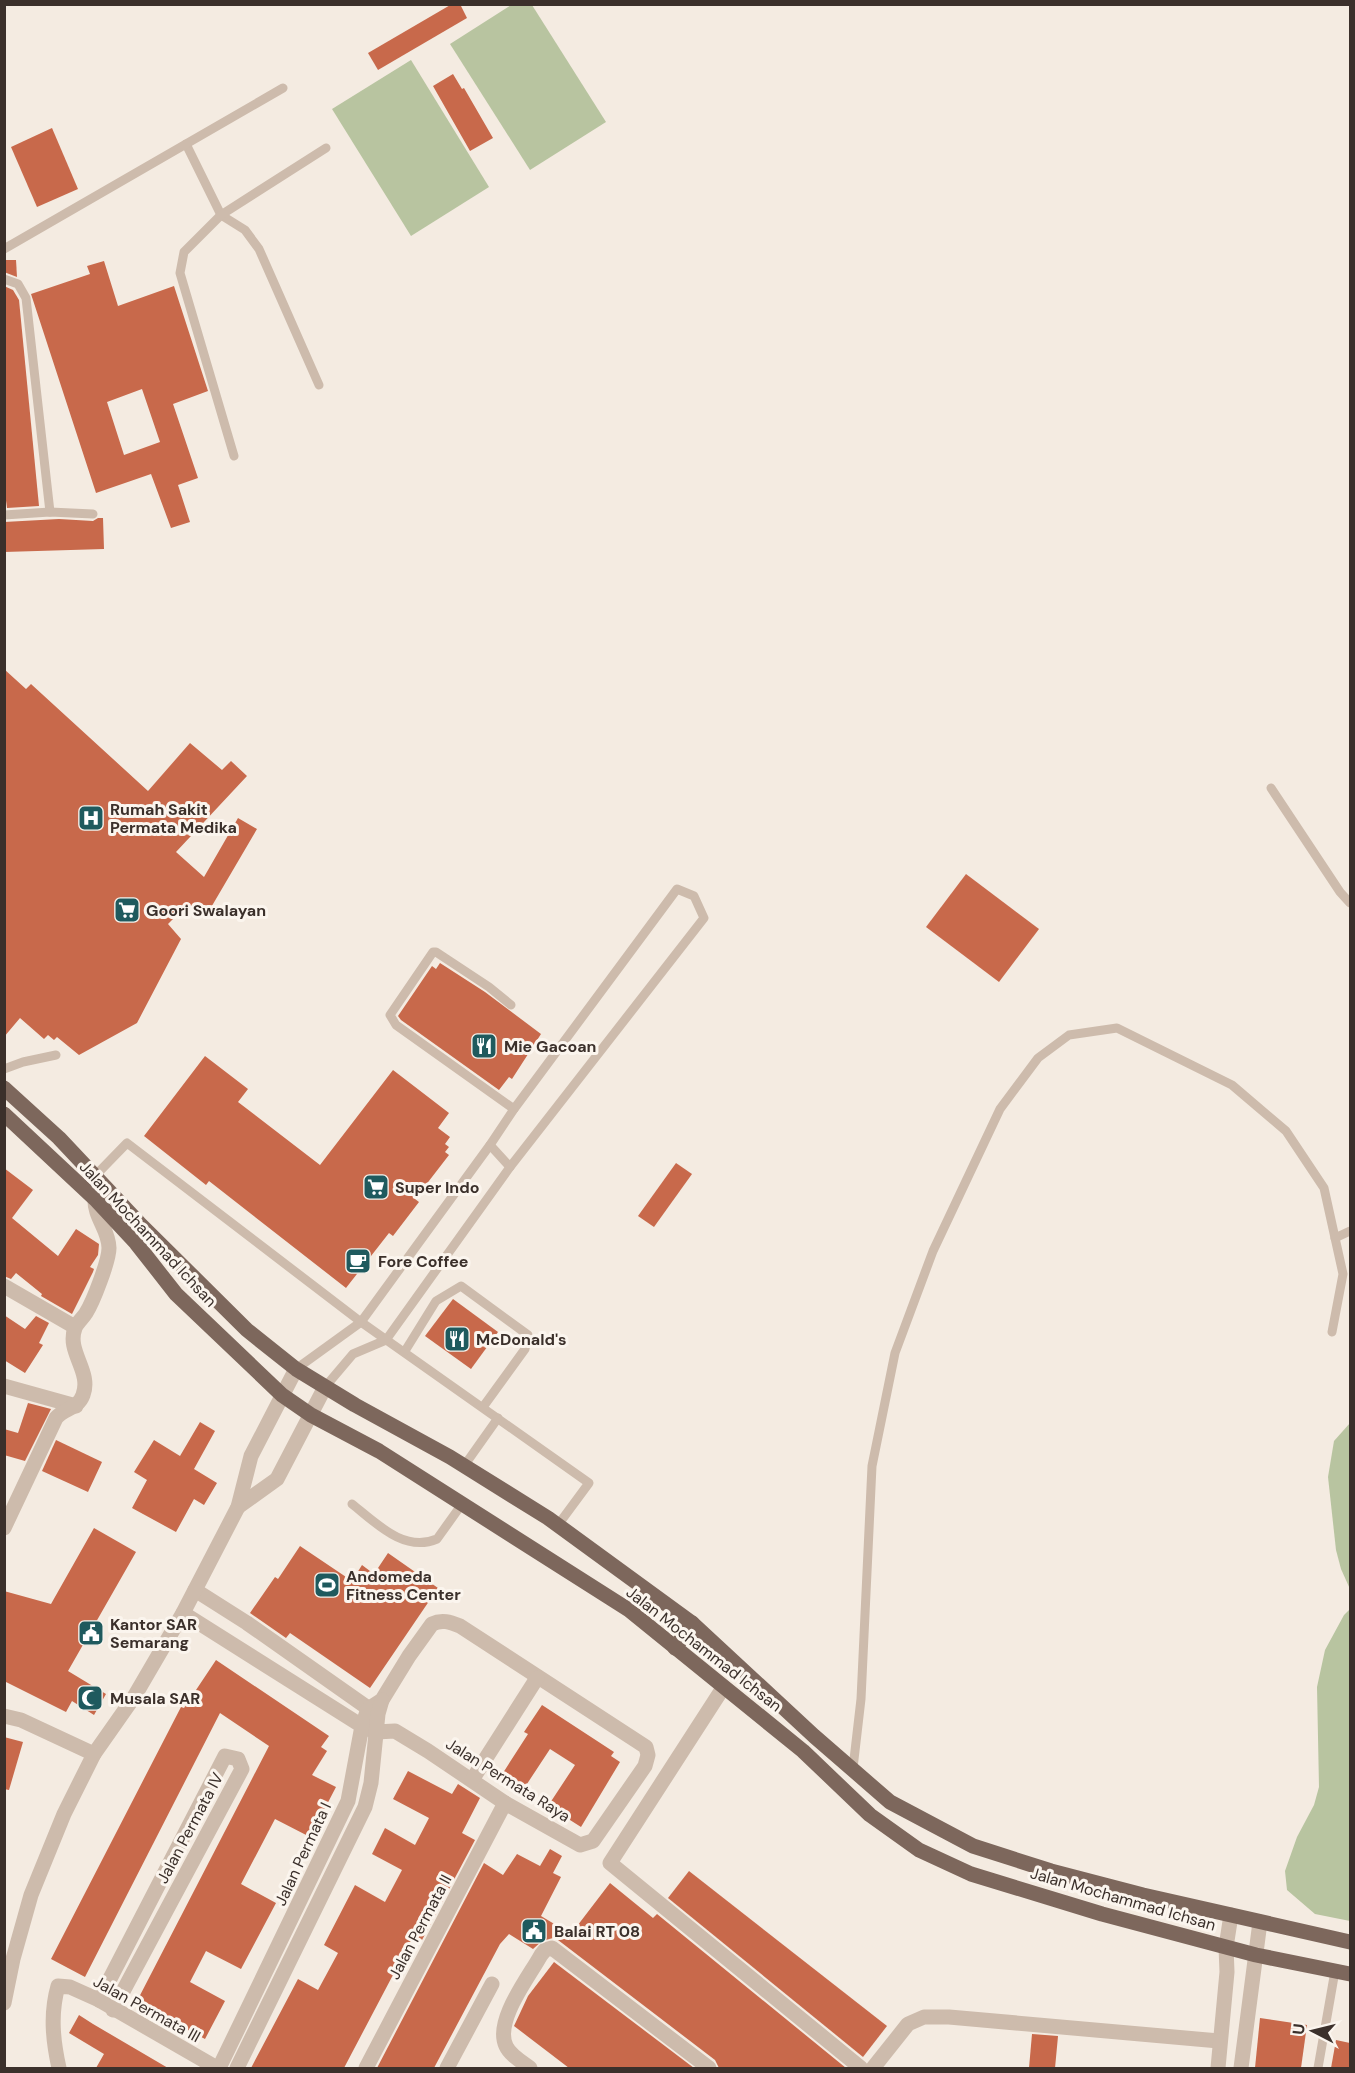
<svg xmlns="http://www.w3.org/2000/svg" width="1355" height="2073" font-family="'DM Sans',sans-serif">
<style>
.green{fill:#b8c4a0}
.building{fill:#c8694b;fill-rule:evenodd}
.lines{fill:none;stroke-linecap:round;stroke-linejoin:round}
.lane{stroke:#cdbbac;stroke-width:9}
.street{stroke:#cdbbac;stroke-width:15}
.primary{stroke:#7d675c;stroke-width:15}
.labels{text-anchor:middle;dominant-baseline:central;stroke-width:6;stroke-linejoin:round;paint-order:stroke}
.poi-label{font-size:16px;font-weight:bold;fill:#3b302b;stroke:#fbf5ee;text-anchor:start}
.street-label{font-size:16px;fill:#3b302b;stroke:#fbf5ee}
</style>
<rect width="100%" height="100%" fill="#f4ebe1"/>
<g class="green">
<path d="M511,5H532L606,122L530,170L450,44Z"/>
<path d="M411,60L489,187L411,236L332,109Z"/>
<path d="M1350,1423V1589L1341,1569L1336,1550L1328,1477L1334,1441Z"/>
<path d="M1350,1609V1921L1315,1914L1287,1890L1285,1871L1297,1837L1314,1805L1319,1787L1317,1687L1325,1650L1344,1615Z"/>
</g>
<g class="building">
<path d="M452,4H460L467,18L378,70L368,53Z"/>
<path d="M453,74L462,89L464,88L493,138L470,151L433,86Z"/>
<path d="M52,128L78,189L37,207L11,147Z"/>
<path d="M4,260H16L17,277L4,272Z"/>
<path d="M104,261L118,306L174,286L208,391L173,404L198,478L178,485L190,522L171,528L151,474L96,493L31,294L90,274L87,266ZM142,389L160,442L124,455L107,402Z"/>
<path d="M4,286L13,290L19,300L39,506L7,508L4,485Z"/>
<path d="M98,518H103L104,549L4,552V522L59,519L93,521Z"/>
<path d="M4,669L26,689L31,684L148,791L190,743L222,770L231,761L247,776L176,852L204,877L238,818L257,829L206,916L187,905L168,924L181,939L137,1023L79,1055L57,1037L54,1040L48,1035L44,1039L20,1018L4,1037Z"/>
<path d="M966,874L1039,929L999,982L926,927Z"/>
<path d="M440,963L485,992L541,1034L512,1079L509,1077L499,1090L401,1020L398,1016L432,966L436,969Z"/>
<path d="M205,1056L248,1089L238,1102L320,1165L393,1070L449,1113L438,1128L450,1137L445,1144L449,1147L445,1152L449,1155L415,1199L419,1202L393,1236L389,1233L346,1288L209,1181L206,1185L144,1136Z"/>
<path d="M676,1163L692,1174L654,1227L638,1216Z"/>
<path d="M4,1168L33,1190L12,1218L58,1256L76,1229L99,1244L98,1255L90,1267L94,1269L93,1272L72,1314L41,1296L42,1294L16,1273L11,1279L4,1276Z"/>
<path d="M453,1299L498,1332L471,1369L425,1336Z"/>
<path d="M4,1315L25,1329L36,1316L49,1323L39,1343L43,1345L25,1373L4,1360Z"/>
<path d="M28,1403L51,1409L25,1461L4,1455V1429L18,1433Z"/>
<path d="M200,1422L215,1431L194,1469L217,1483L204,1505L194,1499L176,1532L132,1508L147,1480L134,1472L154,1440L180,1456Z"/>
<path d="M56,1440L102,1462L88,1492L42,1471Z"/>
<path d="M94,1528L136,1552L68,1671L106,1694L94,1715L72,1701L66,1712L4,1681V1591L51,1604Z"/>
<path d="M300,1546L352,1581L362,1565L374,1574L388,1553L438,1588L370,1688L290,1633L286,1638L250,1613L275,1577L278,1579Z"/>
<path d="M216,1660L329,1736L321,1747L327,1751L312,1775L336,1787L310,1837L275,1819L241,1884L276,1903L241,1969L206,1951L190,1982L225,2001L205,2039L136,2003L269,1746L220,1713L85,1977L51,1959L181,1707L184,1708Z"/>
<path d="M542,1705L614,1752L611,1756L620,1762L581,1827L548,1806L575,1765L550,1749L523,1790L501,1776L528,1734L524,1732Z"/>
<path d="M4,1737L23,1742L9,1790L4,1789Z"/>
<path d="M408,1771L452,1794L458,1784L480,1798L462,1833L475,1840L422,1940L414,1935L344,2068H251L298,1979L318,1990L338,1953L324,1945L355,1885L385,1902L402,1870L372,1854L385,1828L415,1845L429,1818L393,1799Z"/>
<path d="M550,1849L562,1856L553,1873L561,1877L541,1916L571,1934L610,1883L653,1918L657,1914L846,2068H719L715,2060L558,1940L553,1938L542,1941L533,1949L509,1934L500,1944L434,2068H377L484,1863L503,1875L517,1854L540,1866Z"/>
<path d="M689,1871L887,2026L863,2057L668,1898Z"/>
<path d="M554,1962L694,2068H569L514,2026L528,1996Z"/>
<path d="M79,2015L93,2024L168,2068H96L104,2054L69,2033Z"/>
<path d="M1260,2018L1307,2025L1301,2068H1255Z"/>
<path d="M1032,2034L1058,2036L1055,2068H1029Z"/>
<path d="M1336,2040L1350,2043V2068H1331Z"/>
</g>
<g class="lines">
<g class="lane">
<path d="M186,144L221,215L245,230L259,249L319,385"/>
<path d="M4,249L283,88"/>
<path d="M4,279L18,284L26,298L50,512"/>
<path d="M234,456L180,273L184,252L221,215L326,148"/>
<path d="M4,515L50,512L93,514"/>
<path d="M1271,788L1340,892L1350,903"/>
<path d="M511,1005L489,987L436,952H433L390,1015L396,1025L514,1109"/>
<path d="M4,1069L23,1062L56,1055"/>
<path d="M490,1145L510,1167"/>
<path d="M92,1179L127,1143L361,1322L589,1483L558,1525"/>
<path d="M1335,1238L1350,1231"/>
<path d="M405,1351L436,1301L461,1286L528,1335L525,1349L483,1407"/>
<path d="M296,1369L361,1322L490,1145L514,1109L677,889L694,896L704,918L510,1167L386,1340L353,1354L325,1387"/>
<path d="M464,1466L498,1418"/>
<path d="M352,1504C376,1523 404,1553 437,1539L462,1504"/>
<path d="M853,1768L861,1699L872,1466L895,1353L933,1251L1000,1109L1038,1058L1069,1035L1117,1028L1232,1085L1286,1131L1324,1188L1343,1274L1332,1332"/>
<path d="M1318,2068L1335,1971"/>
</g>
<g class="street">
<path d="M4,1286L75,1327"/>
<path d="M4,1386L76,1406"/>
<path d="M238,1507L277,1479L325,1387"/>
<path d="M4,1528L56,1418C64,1408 78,1409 83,1395C92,1371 66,1352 75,1328C77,1323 83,1318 86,1313C93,1302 109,1261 109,1248C109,1230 94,1217 95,1199L100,1194"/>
<path d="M195,1590L247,1623L375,1713"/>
<path d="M183,1613L362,1726L376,1732L395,1731L428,1751L505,1803L580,1845L593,1841L645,1766L648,1755L646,1747L460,1626C450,1622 442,1619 432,1624L409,1656L382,1700L368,1709L362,1726L348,1801L219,2068"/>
<path d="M723,1688L610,1863L861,2068"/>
<path d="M4,1716L21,1720L94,1754"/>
<path d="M472,1780L537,1678"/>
<path d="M99,2000L225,1756L238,1759L242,1769L113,2010"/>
<path d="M4,2003L13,1959L31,1895L64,1814L94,1754L134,1697L183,1613L238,1507L251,1456L296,1369"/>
<path d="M59,2068C53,2041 50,2014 58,1986L70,1987L99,2000L217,2068"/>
<path d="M237,2068L365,1807L371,1783L378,1714L382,1700"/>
<path d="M366,2068L505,1803"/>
<path d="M447,2068L492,1984"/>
<path d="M530,2068C522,2062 510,2055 506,2046C494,2021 529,1977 541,1955L545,1950L552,1948L709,2068"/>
<path d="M873,2068L908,2024L924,2017H949L1219,2041"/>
<path d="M1218,2068L1227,1972L1226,1947L1231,1915"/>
<path d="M1241,2068L1260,1922"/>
</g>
<g class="primary">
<path d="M4,1088L59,1138L139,1223L247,1330L296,1369L355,1405L450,1457L548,1518L692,1623L814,1736L890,1802L973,1846L1051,1871L1143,1895L1350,1942"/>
<path d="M4,1114L95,1199L136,1243L176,1294L282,1395L311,1415L379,1451L629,1610L803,1751L870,1815L919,1850L971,1874L1102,1914L1256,1955L1350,1974"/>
<path d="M675,1648L692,1623"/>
</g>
</g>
<defs>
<g id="hospital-square" transform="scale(1.35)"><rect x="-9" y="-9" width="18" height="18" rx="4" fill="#1f5a5e" stroke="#fbf5ee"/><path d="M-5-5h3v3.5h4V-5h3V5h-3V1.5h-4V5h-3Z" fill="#fff"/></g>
<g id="supermarket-square" transform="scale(1.35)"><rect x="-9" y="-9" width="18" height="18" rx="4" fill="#1f5a5e" stroke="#fbf5ee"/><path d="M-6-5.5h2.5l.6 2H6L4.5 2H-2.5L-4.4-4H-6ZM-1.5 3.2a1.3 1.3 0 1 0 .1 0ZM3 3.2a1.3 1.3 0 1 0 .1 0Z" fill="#fff"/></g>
<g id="restaurant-square" transform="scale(1.35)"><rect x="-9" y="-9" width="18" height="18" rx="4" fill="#1f5a5e" stroke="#fbf5ee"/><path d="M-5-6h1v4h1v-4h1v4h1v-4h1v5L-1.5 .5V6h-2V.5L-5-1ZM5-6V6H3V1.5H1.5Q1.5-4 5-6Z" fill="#fff"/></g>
<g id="cafe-square" transform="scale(1.35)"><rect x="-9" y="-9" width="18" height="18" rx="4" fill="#1f5a5e" stroke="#fbf5ee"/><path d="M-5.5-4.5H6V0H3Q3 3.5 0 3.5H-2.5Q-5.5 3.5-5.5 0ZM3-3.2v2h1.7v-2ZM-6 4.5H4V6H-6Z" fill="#fff"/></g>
<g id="stadium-square" transform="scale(1.35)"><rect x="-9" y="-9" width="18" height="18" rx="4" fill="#1f5a5e" stroke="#fbf5ee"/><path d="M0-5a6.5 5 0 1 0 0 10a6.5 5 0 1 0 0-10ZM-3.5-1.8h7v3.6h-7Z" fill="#fff"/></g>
<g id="civic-square" transform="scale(1.35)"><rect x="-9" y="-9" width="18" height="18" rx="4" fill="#1f5a5e" stroke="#fbf5ee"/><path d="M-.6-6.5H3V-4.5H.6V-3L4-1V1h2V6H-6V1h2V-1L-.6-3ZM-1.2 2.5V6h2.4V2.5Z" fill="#fff"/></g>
<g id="mosque-square" transform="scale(1.35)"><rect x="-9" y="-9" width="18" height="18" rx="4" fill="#1f5a5e" stroke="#fbf5ee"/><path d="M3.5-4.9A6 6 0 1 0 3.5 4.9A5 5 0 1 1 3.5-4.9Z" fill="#fff"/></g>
</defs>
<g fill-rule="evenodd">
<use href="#hospital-square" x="91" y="818"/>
<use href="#supermarket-square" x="127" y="910"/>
<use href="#restaurant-square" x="484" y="1046"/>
<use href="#supermarket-square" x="376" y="1187"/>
<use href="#cafe-square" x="358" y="1261"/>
<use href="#restaurant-square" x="457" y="1339"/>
<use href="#stadium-square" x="327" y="1585"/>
<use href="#civic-square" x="91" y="1633"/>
<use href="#mosque-square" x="90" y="1698"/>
<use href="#civic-square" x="534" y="1931"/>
</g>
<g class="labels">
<g class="poi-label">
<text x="110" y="809">Rumah Sakit<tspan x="110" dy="18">Permata Medika</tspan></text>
<text x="146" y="910">Goori Swalayan</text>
<text x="504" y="1046">Mie Gacoan</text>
<text x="395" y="1187">Super Indo</text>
<text x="378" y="1261">Fore Coffee</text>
<text x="476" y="1339">McDonald's</text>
<text x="346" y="1576">Andomeda<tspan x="346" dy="18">Fitness Center</tspan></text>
<text x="110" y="1624">Kantor SAR<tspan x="110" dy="18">Semarang</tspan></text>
<text x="110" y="1698">Musala SAR</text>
<text x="554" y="1931">Balai RT 08</text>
</g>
<g class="street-label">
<text transform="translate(148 1234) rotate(47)">Jalan Mochammad Ichsan</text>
<text transform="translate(704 1649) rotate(38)">Jalan Mochammad Ichsan</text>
<text transform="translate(508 1780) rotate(32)">Jalan Permata Raya</text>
<text transform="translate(190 1828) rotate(-62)">Jalan Permata IV</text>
<text transform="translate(303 1854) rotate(-65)">Jalan Permata I</text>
<text transform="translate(1123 1899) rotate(16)">Jalan Mochammad Ichsan</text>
<text transform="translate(420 1927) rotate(-62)">Jalan Permata II</text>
<text transform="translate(147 2009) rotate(29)">Jalan Permata III</text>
</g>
</g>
<rect width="1355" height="2073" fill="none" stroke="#3b302b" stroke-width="12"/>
<g transform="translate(1313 2031) rotate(277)" stroke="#fbf5ee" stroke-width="4.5" paint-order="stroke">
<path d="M0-4.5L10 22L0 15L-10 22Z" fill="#3b302b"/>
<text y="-9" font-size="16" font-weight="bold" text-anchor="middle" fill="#3b302b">U</text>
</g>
</svg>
